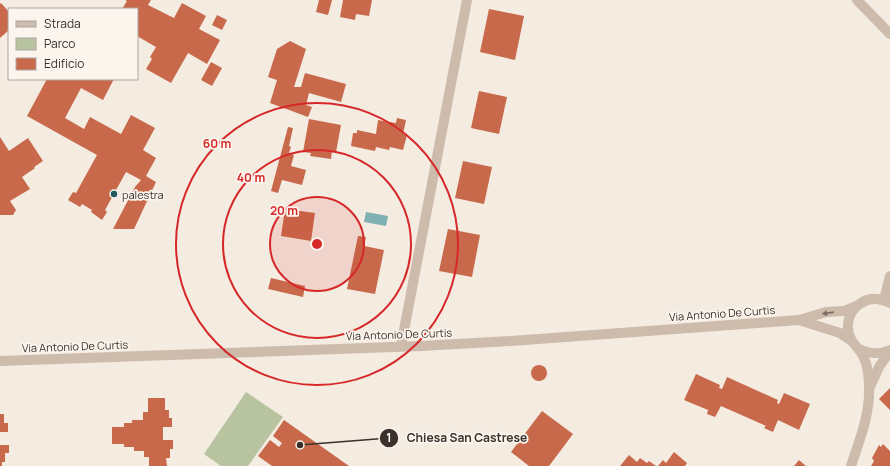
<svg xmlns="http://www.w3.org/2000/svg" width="890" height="466" font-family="Manrope,sans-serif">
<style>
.green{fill:#b8c4a0}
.water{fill:#7fb0b2}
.building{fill:#c8694b}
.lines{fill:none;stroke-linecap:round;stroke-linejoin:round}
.minor{stroke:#cdbbac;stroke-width:10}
.oneway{fill:#7d6f65}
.ring{fill:none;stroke:#d62828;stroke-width:2}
.poi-dot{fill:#1f5a5e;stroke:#fbf5ee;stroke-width:1.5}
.labels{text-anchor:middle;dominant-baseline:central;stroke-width:3.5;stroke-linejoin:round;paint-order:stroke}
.poi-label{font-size:11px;fill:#3b302b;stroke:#fbf5ee;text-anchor:start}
.street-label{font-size:11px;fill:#3b302b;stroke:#fbf5ee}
.centre{fill:#d62828;stroke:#fbf5ee;stroke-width:2}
.ring-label{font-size:12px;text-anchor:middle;font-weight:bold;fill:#d62828;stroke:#fbf5ee;stroke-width:3.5;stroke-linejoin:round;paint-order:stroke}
.leader{fill:none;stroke:#3b302b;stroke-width:1.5}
.callout-dot{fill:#3b302b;stroke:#fbf5ee;stroke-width:1.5}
.mark-label{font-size:12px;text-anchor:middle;font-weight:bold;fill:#fff}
.callout-label{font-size:12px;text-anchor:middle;font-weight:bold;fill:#3b302b;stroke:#fbf5ee;stroke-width:3.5;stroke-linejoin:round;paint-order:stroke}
</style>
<rect width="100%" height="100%" fill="#f4ebe1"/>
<path class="green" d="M246,392L283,417L248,466H221L204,454Z"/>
<path class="water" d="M366,212L388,216L386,226L364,222Z"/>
<g class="building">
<path d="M125,0H151L148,5L174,18L182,3L206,16L199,29L220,40L207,64L188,53L171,83L146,69L152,59L150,57L156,47L137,36V9H122L127,1Z"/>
<path d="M319,0H332L328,15L316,12Z"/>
<path d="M343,0H372L369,16L356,14L355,20L340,17Z"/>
<path d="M1,3L9,12V30L0,38V4Z"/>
<path d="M489,9L524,16L515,60L480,52Z"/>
<path d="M217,15L227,20L222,30L212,25Z"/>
<path d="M290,41L306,49L294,87H301L305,73L346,84L341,102L309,93L306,105L312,107L308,117L270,103L277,80L268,77L277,49Z"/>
<path d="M211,62L222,68L212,86L201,80Z"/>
<path d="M47,79H114L103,100L81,88L65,118L84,129L90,117L121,134L131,115L155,128L143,150L156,158L146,176L156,182L134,229H113L135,187L141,180L126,172L105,210L107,212L102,220L91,212L92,210L82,204L80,207L68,200L73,192L76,193L97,155L27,116Z"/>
<path d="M479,91L507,97L499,134L471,128Z"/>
<path d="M397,118L406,120L403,134L407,135L403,150L390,147L389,150L376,147L375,151L351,146L353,133H357V130L376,134L378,120L396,123Z"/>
<path d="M309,119L341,125L336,152L332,151L331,159L310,156L311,153L303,152Z"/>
<path d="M288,127L293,128L289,146L291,147L289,153L294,155L291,166L306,170L302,185L282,180L278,193L271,191Z"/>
<path d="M0,137L9,151L28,138L43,161L34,167L35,168L22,177L30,189L10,201L16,210L13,215H0Z"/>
<path d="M463,161L492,167L484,204L455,198Z"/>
<path d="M285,209L315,213L311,241L281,236Z"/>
<path d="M448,229L480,235L472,277L439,271Z"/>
<path d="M358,236L366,237L364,246L384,250L375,294L347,289Z"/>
<path d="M271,278L305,286L303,297L268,289Z"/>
<circle cx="539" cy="373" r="8"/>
<path d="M696,374L720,385L719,388L722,389L727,377L778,400L777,403L779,404L784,393L810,404L799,430L778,420L773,432L764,428L766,426L721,406L715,417L707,414L708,410L684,400Z"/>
<path d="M890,388V410L879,399Z"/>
<path d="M148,398H165V410H169V418H172V427H163V440H173V449H170V458H166L167,466H149V457H144V451H134V447H124V444H112V427H124V423H132V420H143V412H148Z"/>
<path d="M542,411L573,434L549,466H529L511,452Z"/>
<path d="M0,414H4V423H8V432H0Z"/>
<path d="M284,420L349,466H272L258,456L270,440L279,447L282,443L273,436Z"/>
<path d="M883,444L890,451V466H871L874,461L872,458L879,445L881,447Z"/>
<path d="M0,445H9V453H5V462H2V466H0Z"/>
<path d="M674,452L687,463L685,466H658L663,460L666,463Z"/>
<path d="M629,455L637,462L640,458L647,463L649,461L656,466H620Z"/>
<path d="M799,460L806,466H794Z"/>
</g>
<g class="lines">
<g class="minor">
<path d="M857,0L890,34"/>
<path d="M884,300L890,276"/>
<path d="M799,320L840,333L852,341"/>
<path d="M401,346L467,0"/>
<path d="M859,349C870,354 879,355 890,350"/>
<path d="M0,361L421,346L511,341L799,320L826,312L844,311L856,306"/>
<path d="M869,389L879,367L890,351"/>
<path d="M851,466C859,441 870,415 869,389C869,380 868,366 864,358C861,351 856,347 852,341C844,328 848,311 861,303C870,297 880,298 890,303"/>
</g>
</g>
<defs><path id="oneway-solid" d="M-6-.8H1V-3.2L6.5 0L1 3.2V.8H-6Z"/></defs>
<use class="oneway" href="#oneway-solid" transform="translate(828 313) rotate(172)"/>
<circle cx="317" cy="244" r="47" fill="#d62828" fill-opacity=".12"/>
<g class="ring">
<circle cx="317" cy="244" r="47"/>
<circle cx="317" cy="244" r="94"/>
<circle cx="317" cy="244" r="141"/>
</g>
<circle class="poi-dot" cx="114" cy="194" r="4"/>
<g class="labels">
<g class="poi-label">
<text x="122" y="194">palestra</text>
</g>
<g class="street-label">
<text transform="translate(722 313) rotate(-4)">Via Antonio De Curtis</text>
<text transform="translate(399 334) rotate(-2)">Via Antonio De Curtis</text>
<text transform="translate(75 346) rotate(-2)">Via Antonio De Curtis</text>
</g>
</g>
<circle cx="317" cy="244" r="6" class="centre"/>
<g class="ring-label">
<text x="217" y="148">60 m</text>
<text x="251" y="182">40 m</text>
<text x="284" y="215">20 m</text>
</g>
<path class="leader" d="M300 445L389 438"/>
<g class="callout-dot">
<circle cx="300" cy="445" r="4"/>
<circle cx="389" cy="438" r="10"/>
</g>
<g class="mark-label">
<text x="389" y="442">1</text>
</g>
<g class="callout-label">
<text x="467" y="442">Chiesa San Castrese</text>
</g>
<rect x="8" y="8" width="130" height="72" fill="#fbf5ee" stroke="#aea6a0"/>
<rect x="16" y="21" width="20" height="6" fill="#cdbbac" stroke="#aea6a0"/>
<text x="44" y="28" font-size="12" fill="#3b302b">Strada</text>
<rect x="16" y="38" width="20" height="12" fill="#b8c4a0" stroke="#aea6a0"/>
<text x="44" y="48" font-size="12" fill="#3b302b">Parco</text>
<rect x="16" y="58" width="20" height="12" fill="#c8694b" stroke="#aea6a0"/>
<text x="44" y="68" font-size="12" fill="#3b302b">Edificio</text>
</svg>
